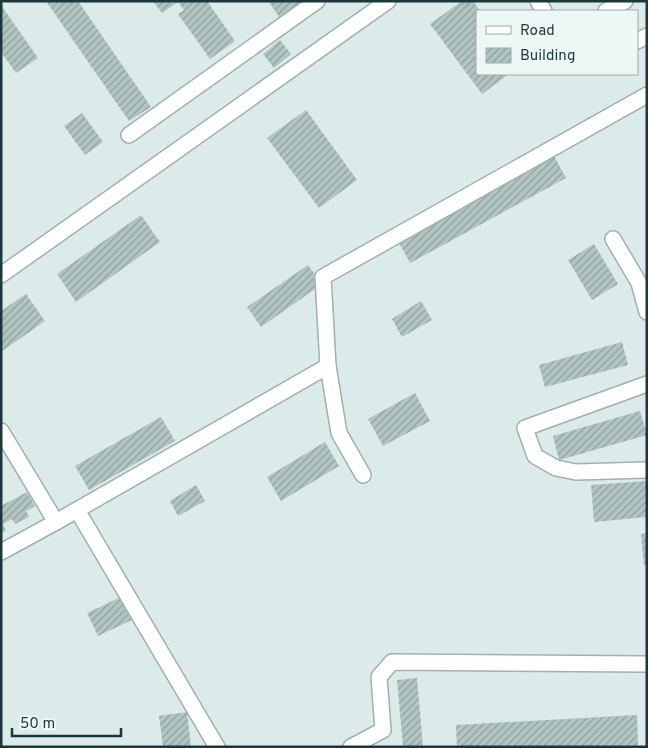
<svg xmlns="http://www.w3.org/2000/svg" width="648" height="748" font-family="Overpass,sans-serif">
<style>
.building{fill:url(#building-hatch)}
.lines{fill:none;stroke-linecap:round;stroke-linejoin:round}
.minor-casing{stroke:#9fb1b1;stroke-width:18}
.minor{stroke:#fff;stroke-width:15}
</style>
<defs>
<pattern id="building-hatch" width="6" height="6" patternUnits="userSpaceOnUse" patternTransform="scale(1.25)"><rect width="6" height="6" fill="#b2c5c3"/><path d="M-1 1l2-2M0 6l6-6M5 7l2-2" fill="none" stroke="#90a19f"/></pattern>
</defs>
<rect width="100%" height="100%" fill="#dceae9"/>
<g class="building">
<path d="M46,1H78L151,107L129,121Z"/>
<path d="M153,1H207L235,41L210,59L178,14L184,10L178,2L162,13Z"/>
<path d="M268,1H300L301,2L280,18Z"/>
<path d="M462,1H473L480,11H477V74H509L482,94L430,24Z"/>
<path d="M1,5L38,58L16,73L1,52Z"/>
<path d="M280,40L291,54L274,68L263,54Z"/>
<path d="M306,110L357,180L319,208L267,138Z"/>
<path d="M82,113L103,142L85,155L64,126Z"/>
<path d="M553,154L566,178L410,263L397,239Z"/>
<path d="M141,215L160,242L76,302L57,274Z"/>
<path d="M594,244L618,284L592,300L568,260Z"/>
<path d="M308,265L322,284L261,327L247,307Z"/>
<path d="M26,294L45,321L1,352V311Z"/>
<path d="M421,301L432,320L402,337L392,319Z"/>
<path d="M622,342L628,365L545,387L539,365Z"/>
<path d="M415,393L430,421L383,446L368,419Z"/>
<path d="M640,411L647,435L559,460L553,436Z"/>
<path d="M161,417L175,441L89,490L75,466Z"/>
<path d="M325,442L339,466L281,501L267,477Z"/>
<path d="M647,481V517L594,522L591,485Z"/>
<path d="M196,485L205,501L178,516L170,501Z"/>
<path d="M27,492L35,506L26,511L29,517L15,524L12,519L3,524L6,531L1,533V506Z"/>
<path d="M647,533V565H644L641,534Z"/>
<path d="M121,597L132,620L98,636L87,613Z"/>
<path d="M417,678L423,747H403L397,680Z"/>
<path d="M187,712L191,747H163L159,716Z"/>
<path d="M637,715L638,746L457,747L456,725Z"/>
</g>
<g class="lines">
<g class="minor-casing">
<g id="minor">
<path d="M538,1L544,11"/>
<path d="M606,11L625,1"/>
<path d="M637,41L647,36"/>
<path d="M129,135L317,1"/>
<path d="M613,239L639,283L647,312"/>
<path d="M1,275L388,1"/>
<path d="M647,384L525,428L535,456L556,468L576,472L647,470"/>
<path d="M1,431L56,522"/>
<path d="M363,475L339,433L328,366L323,277L647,95"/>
<path d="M77,510L217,747"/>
<path d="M1,552L56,522L328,366"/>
<path d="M351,747L383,730L379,677L392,662L647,664"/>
</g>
</g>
<use href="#minor" class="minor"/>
</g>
<rect width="648" height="748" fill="none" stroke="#1d383a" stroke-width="5"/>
<rect x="476" y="10" width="162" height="65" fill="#edf7f5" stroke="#9aabaa"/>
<rect x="486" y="26" width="25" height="8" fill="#ffffff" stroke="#9aabaa"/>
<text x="520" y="35" font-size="15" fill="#1d383a">Road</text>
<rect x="486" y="48" width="25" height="15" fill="url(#building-hatch)" stroke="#9aabaa"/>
<text x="520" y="60" font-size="15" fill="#1d383a">Building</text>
<path d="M12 728v8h109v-8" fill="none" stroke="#1d383a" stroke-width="2.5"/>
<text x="20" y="728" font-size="15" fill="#1d383a" stroke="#edf7f5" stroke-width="4" paint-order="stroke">50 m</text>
</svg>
